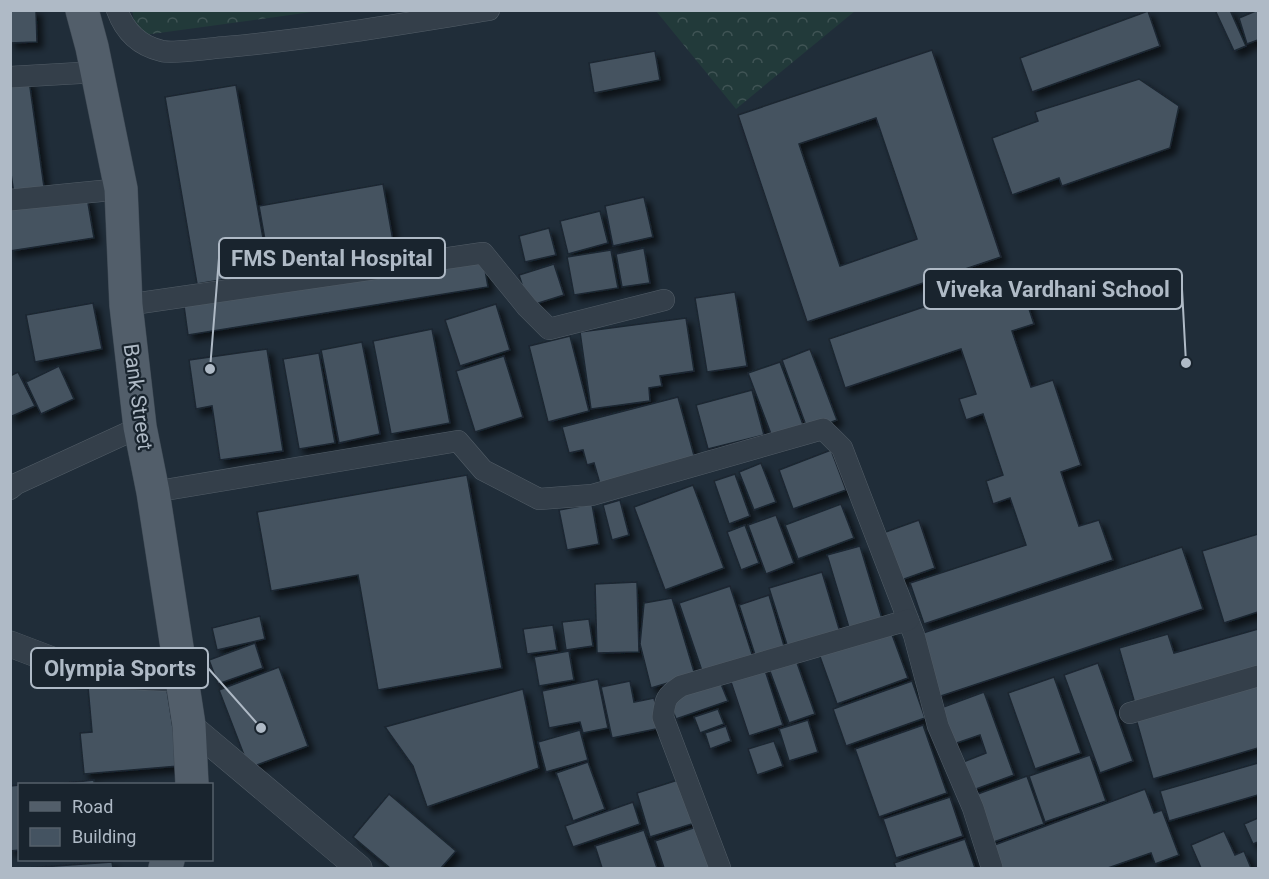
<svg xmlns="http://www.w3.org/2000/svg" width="1269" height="879" font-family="Roboto,sans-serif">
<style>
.forest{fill:url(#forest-crowns)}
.building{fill:#445361;stroke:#1b2630;stroke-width:1.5;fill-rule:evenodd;filter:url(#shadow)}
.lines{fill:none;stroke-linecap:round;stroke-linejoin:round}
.minor-casing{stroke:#525d67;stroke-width:22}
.tertiary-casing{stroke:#525d67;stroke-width:27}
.primary-casing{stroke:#3d4853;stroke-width:34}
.minor{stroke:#343f4a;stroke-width:21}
.tertiary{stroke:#343f4a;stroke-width:26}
.primary{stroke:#525e6a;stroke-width:33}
.labels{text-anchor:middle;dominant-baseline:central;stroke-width:4.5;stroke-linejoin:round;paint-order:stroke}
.street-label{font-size:21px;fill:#afbac6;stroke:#19242e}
.leader{fill:none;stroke:#afbac6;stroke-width:2}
.callout-dot{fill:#afbac6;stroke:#19242e;stroke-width:2}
.callout{fill:#19242e;stroke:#afbac6;stroke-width:2}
.callout-label{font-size:22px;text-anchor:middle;font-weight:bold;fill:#afbac6}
</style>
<defs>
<pattern id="forest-crowns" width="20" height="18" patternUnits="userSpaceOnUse" patternTransform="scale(1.5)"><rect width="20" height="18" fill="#223a3a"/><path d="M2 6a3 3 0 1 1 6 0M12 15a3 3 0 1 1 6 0" fill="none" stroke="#405455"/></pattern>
<filter id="shadow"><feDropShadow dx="5.5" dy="5.5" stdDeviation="3" flood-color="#0009"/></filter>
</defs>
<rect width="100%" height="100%" fill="#202d39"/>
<g class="forest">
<path d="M132,10L319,11L137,36Z"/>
<path d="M656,11H855L736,109Z"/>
</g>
<g class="building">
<path d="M10,10H36L37,42L10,43Z"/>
<path d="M1215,10H1230L1246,46L1234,51Z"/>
<path d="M1258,10V40L1247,44L1239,18Z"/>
<path d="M1148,11L1160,46L1032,92L1020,58Z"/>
<path d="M932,50L1001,257L807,322L738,115ZM876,118L917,239L840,266L799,144Z"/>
<path d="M655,51L660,80L594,93L589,63Z"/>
<path d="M1139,79L1179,106L1170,148L1062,186L1059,178L1012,195L992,138L1038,121L1035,112Z"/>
<path d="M29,80L44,187L14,194L10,167V84Z"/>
<path d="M236,85L269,272L197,284L165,97Z"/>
<path d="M383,184L395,252L271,274L259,206Z"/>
<path d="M87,197L94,238L10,251V209Z"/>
<path d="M644,197L653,237L613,246L605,206Z"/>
<path d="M600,211L608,243L568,254L560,221Z"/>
<path d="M549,228L556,255L525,262L519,236Z"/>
<path d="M644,248L650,283L622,287L616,254Z"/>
<path d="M611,250L618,288L574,295L567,257Z"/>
<path d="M483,258L488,287L188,335L184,306Z"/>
<path d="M554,264L564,295L529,306L519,275Z"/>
<path d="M1018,275L1034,324L1012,331L1031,387L1053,380L1081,465L1061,472L1079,526L1099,520L1113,560L924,624L910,583L1026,545L1010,498L993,504L986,481L1003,475L983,414L966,420L959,399L976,394L961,349L845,388L829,339Z"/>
<path d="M735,292L747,366L707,372L695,298Z"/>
<path d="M93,303L102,349L35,362L26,315Z"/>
<path d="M496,304L510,350L460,366L445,320Z"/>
<path d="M686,318L694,371L660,376L662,386L649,388L650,401L591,409L580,332Z"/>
<path d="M432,329L450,423L391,434L373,341Z"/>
<path d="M570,336L589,411L548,422L529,346Z"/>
<path d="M362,342L380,434L339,443L321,350Z"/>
<path d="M267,349L283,451L220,460L212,406L196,409L189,360Z"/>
<path d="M810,349L837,420L808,431L782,360Z"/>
<path d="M319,353L335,443L299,449L283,359Z"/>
<path d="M504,356L523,417L475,432L456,371Z"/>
<path d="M780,362L805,430L774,442L748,373Z"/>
<path d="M59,366L74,399L41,414L26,382Z"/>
<path d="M18,372L35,406L10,417V376Z"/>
<path d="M752,390L764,435L708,449L696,405Z"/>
<path d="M678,397L695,459L600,484L594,463L587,465L583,450L569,453L562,427Z"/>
<path d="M831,450L846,490L793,509L779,470Z"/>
<path d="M761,463L776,502L754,510L739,472Z"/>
<path d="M735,474L750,516L729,524L714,481Z"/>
<path d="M467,475L502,668L378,690L358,575L271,591L257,512Z"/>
<path d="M693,485L724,568L665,590L634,507Z"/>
<path d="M620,500L629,535L612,540L603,505Z"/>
<path d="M592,504L599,544L567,550L559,510Z"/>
<path d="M841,504L854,538L798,559L785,525Z"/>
<path d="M776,515L794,563L766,574L748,525Z"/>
<path d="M919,520L935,568L896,582L880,534Z"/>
<path d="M745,525L759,563L741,570L727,532Z"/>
<path d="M1258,534V612L1224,623L1202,551Z"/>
<path d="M860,546L883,622L850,631L827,555Z"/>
<path d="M1182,547L1203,609L938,697L917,635Z"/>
<path d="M822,572L840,632L788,648L769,588Z"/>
<path d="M637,582L639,652L597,653L595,584Z"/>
<path d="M730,586L753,657L703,674L679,603Z"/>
<path d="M769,595L785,649L756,658L739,605Z"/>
<path d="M672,598L695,675L651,688L640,644L644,603Z"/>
<path d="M260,616L265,639L217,650L212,628Z"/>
<path d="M589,619L593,646L566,650L562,622Z"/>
<path d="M553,625L557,650L527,654L523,629Z"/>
<path d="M890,629L908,678L837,704L819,654Z"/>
<path d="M1258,629V669L1135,704L1119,648L1168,634L1174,653Z"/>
<path d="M255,643L263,668L218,684L209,660Z"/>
<path d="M569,651L574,680L539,686L534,657Z"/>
<path d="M795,657L815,714L789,723L768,666Z"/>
<path d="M1098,663L1133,761L1100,773L1064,675Z"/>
<path d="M279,667L308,746L249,768L219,690Z"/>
<path d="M764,667L783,725L749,736L730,679Z"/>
<path d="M1054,677L1081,753L1035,769L1008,693Z"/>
<path d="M598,679L608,728L583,733L580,722L549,728L542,691Z"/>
<path d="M719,679L728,701L676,719L668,697Z"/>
<path d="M630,681L634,702L654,698L661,728L612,738L601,687Z"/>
<path d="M912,681L925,718L846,746L833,709Z"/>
<path d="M1258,683V748L1153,779L1136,719Z"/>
<path d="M88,687L167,690L179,766L84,774L80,733L92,732Z"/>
<path d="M523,689L539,768L427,807L413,766L385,727Z"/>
<path d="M984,692L1014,775L968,792L958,764L986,753L980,735L951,745L938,709Z"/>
<path d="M718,709L724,724L700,733L694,717Z"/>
<path d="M808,720L818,752L789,761L779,729Z"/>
<path d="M923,725L947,793L879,817L855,749Z"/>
<path d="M726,726L731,741L710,749L705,733Z"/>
<path d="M580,730L588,760L546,772L538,742Z"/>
<path d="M774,741L783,766L757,775L748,749Z"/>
<path d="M1090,755L1106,801L1045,822L1029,776Z"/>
<path d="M588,762L605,809L573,821L556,773Z"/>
<path d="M1258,763V795L1169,821L1160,791Z"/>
<path d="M1027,776L1044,824L991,843L975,795Z"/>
<path d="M681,779L695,823L650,837L637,793Z"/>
<path d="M94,780V784H57Z"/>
<path d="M20,785V850L10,851V786Z"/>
<path d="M1145,789L1154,813L1162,810L1179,855L1155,864L1151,853L1108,868H997L989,847Z"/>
<path d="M389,794L456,851L441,868H390L353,837Z"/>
<path d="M950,797L963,836L896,858L883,819Z"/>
<path d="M633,802L640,824L573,847L565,826Z"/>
<path d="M1258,818V842L1253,844L1244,824Z"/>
<path d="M699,826L714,868H664L655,841Z"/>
<path d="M644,830L657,868H602L595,846Z"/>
<path d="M1224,831L1235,855L1244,851L1251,868H1201L1191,845Z"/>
<path d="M965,839L975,868H896L894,863Z"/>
<path d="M112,862L113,868H27Z"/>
</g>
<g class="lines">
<g class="minor-casing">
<g id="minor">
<path d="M117,10C125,32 140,46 162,51C174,54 211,48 226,47C314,39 401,24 489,10"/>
<path d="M10,77L97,72"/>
<path d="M10,200L121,189"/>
<path d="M126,305L483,253L527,307L549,329L664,300"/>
<path d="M10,489L16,484L140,427"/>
<path d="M153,492L458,441L483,470L539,499L592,495L823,429L842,448L914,635L938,726L973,808L992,868"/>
<path d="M1130,713L1258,676"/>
<path d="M720,868L663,717C665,699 666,696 681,686L908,620"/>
</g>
</g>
<g class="tertiary-casing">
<g id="tertiary">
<path d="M10,644L89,674L182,679"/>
<path d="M189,725L359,868"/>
</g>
</g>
<g class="primary-casing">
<g id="primary">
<path d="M82,10L92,47L121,189L126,305L140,427L153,492L189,725L192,784"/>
<path d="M165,868L168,860"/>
</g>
</g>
<use href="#minor" class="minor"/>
<use href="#tertiary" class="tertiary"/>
<use href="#primary" class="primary"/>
</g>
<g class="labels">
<g class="street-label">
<text transform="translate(138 397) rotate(82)">Bank Street</text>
</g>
</g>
<path class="leader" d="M210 369L219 258M1186 363L1182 289M261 728L208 668"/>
<g class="callout-dot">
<circle cx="210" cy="369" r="6"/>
<circle cx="1186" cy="363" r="6"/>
<circle cx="261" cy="728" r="6"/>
</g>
<g class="callout">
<rect x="219" y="238" width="226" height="40" rx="6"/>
<rect x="924" y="269" width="258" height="40" rx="6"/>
<rect x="31" y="648" width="177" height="40" rx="6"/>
</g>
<g class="callout-label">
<text x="332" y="266">FMS Dental Hospital</text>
<text x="1053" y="297">Viveka Vardhani School</text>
<text x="120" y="676">Olympia Sports</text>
</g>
<rect width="1269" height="879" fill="none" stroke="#afbac6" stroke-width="24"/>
<rect x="18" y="783" width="195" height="78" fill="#19242e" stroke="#55606b" stroke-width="1.5"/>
<rect x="30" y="802" width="30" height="9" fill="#525e6a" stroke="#55606b" stroke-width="1.5"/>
<text x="72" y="813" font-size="18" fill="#afbac6">Road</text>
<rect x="30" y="828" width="30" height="18" fill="#445361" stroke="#55606b" stroke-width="1.5"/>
<text x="72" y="843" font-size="18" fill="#afbac6">Building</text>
</svg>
